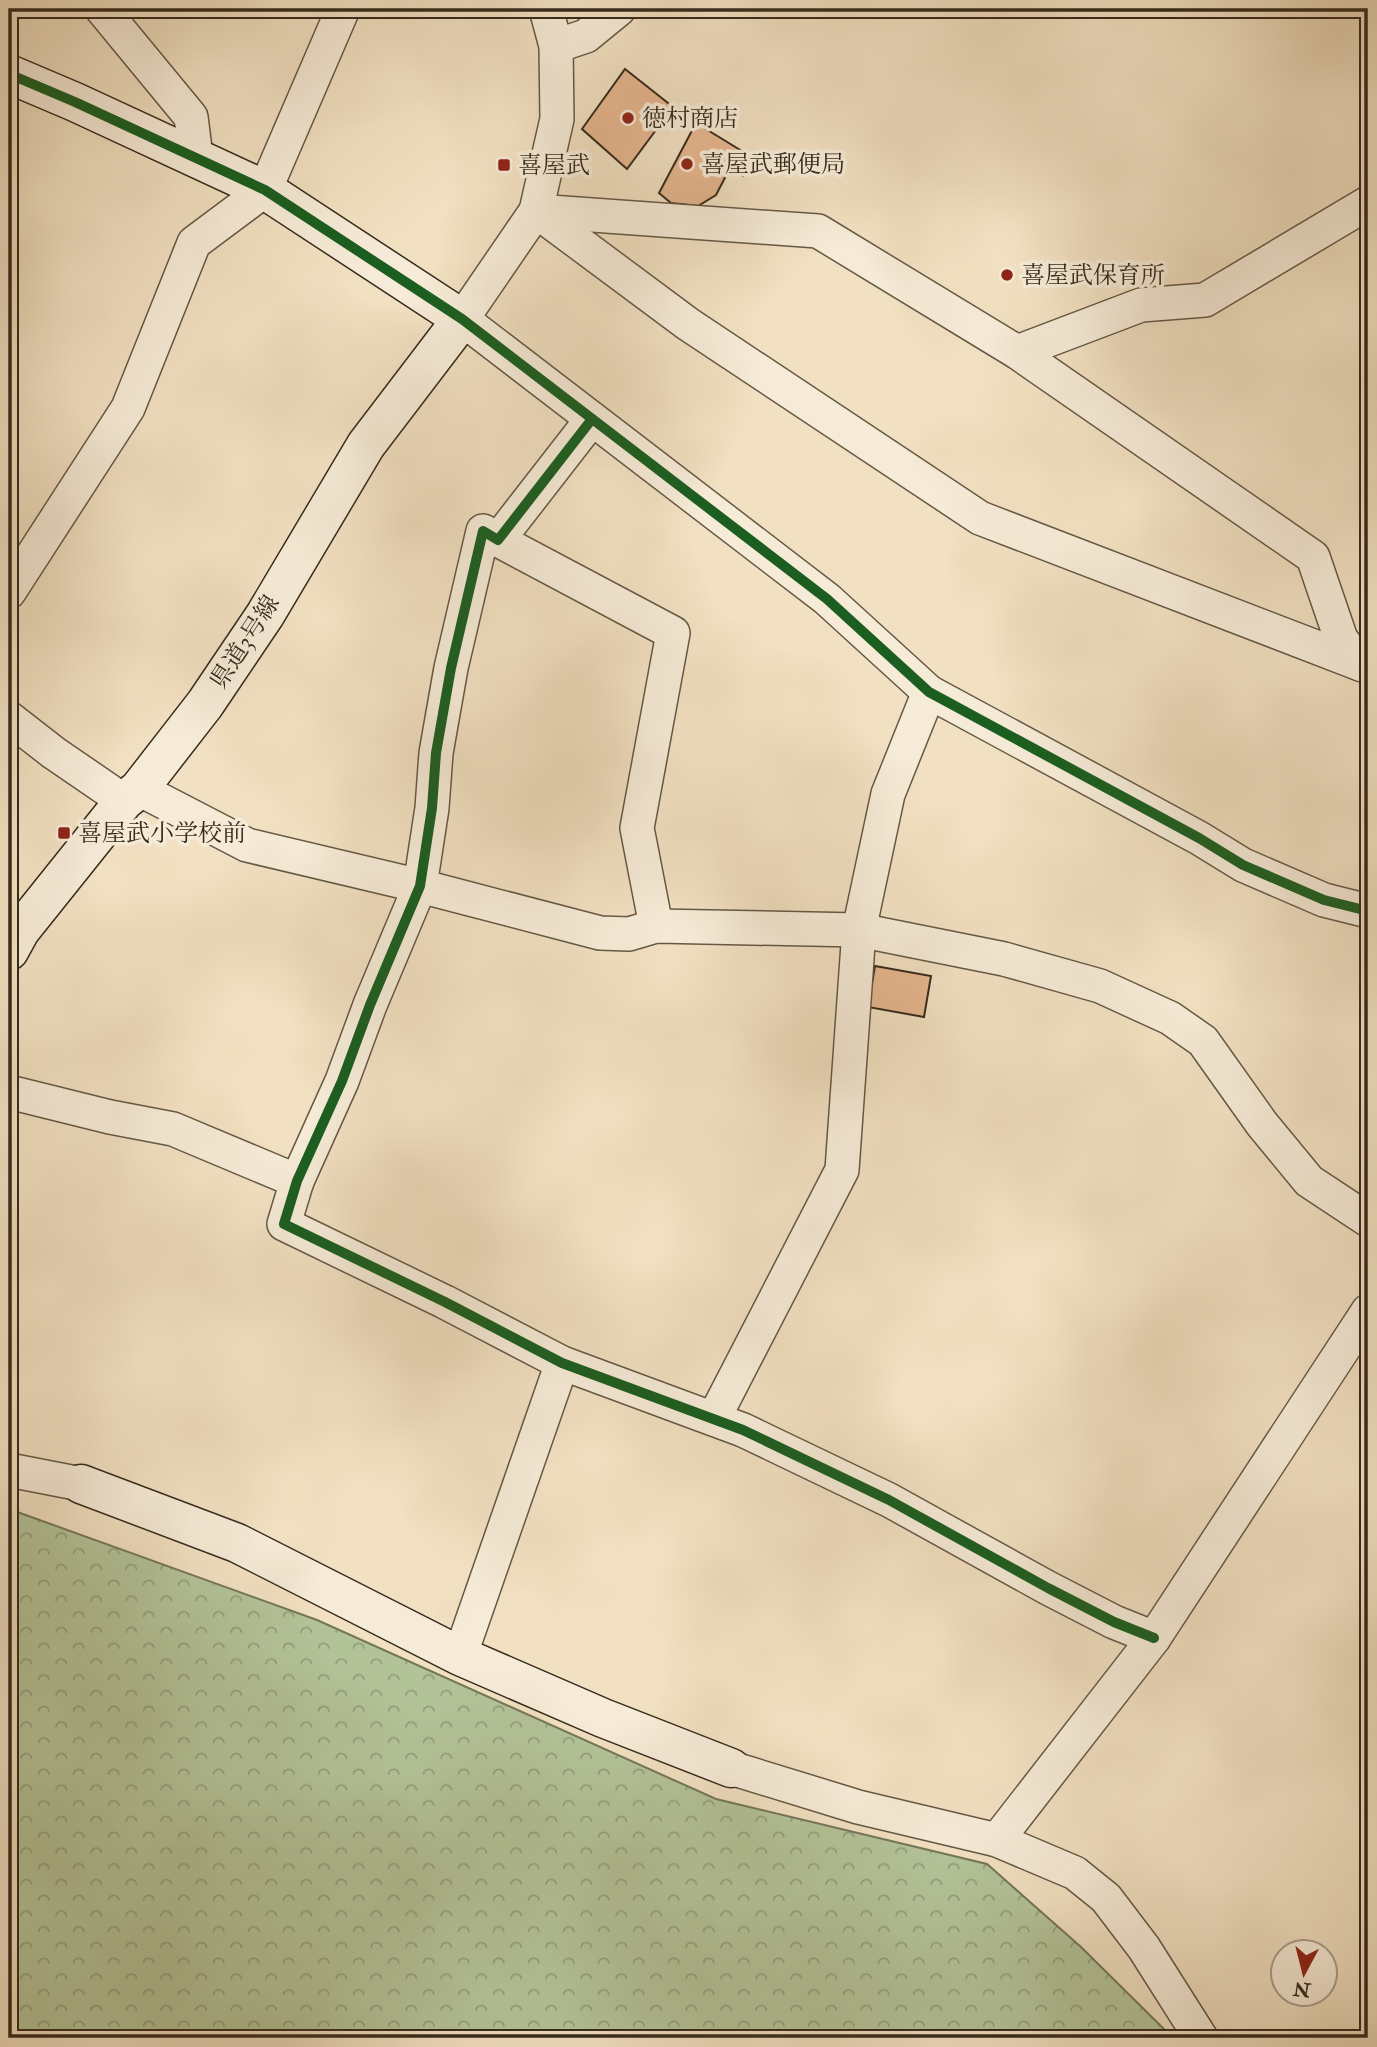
<svg xmlns="http://www.w3.org/2000/svg" width="1377" height="2047" font-family="'IM FELL Double Pica','Noto Serif JP',serif">
<style>
.forest{fill:url(#forest-crowns);stroke:#74765a;stroke-width:2}
.building{fill:#e6b68f;stroke:#362a1c;stroke-width:2}
.lines{fill:none;stroke-linecap:round;stroke-linejoin:round}
.street-casing{stroke:#655845;stroke-width:36}
.secondary-casing{stroke:#362a1c;stroke-width:41}
.street{stroke:#f6ebd7;stroke-width:33}
.secondary{stroke:#f6ebd7;stroke-width:38}
.cycleway-casing{stroke:#f6ebd7;stroke-width:15}
.cycleway{stroke:#1b5e20;stroke-width:10}
.poi-dot{fill:#8f2418;stroke:#f6ebd7;stroke-width:2.5}
.labels{text-anchor:middle;dominant-baseline:central;stroke-width:7;stroke-linejoin:round;paint-order:stroke}
.poi-label{font-size:24px;fill:#362a1c;stroke:#f6ebd7;text-anchor:start}
.street-label{font-size:24px;fill:#362a1c;stroke:#f6ebd7}
</style>
<defs>
<pattern id="forest-crowns" width="20" height="18" patternUnits="userSpaceOnUse" patternTransform="scale(1.75)"><rect width="20" height="18" fill="#b3c398"/><path d="M2 6a3 3 0 1 1 6 0M12 15a3 3 0 1 1 6 0" fill="none" stroke="#929f7b"/></pattern>
</defs>
<rect width="100%" height="100%" fill="#f1e0c1"/>
<filter id="stains"><feTurbulence type="fractalNoise" baseFrequency=".00286" numOctaves="4"/><feColorMatrix values="0 0 0 0 .2 0 0 0 0 .09 0 0 0 0 .02 0 0 0 .5 -.17"/></filter>
<radialGradient id="worn" r=".72"><stop offset=".6" stop-color="#630" stop-opacity="0"/><stop offset="1" stop-color="#630" stop-opacity=".3"/></radialGradient>
<path class="forest" d="M9,1509L317,1620L716,1799L987,1864L1081,1947L1173,2038H9Z"/>
<g class="building">
<path d="M625,69L673,107L627,169L582,129Z"/>
<path d="M696,123L755,159L743,176L730,168L716,195L698,206L671,203L659,193Z"/>
<path d="M875,966L931,976L924,1017L868,1007Z"/>
</g>
<g class="lines">
<g class="street-casing">
<g id="street">
<path d="M102,9L191,117L196,157"/>
<path d="M546,9L556,46L557,119L536,211L462,319L827,599L929,692L1199,838L1243,865L1324,900L1368,911"/>
<path d="M556,46L586,36L619,9"/>
<path d="M536,211L818,231L1017,352L1313,557L1341,639L1360,664L1368,667"/>
<path d="M536,211L688,324L980,518L1360,664"/>
<path d="M1017,352L1141,305L1205,300L1368,203"/>
<path d="M592,419L498,540L483,531L451,668L436,753L432,808L420,886L370,1005L342,1081L297,1181L284,1224L445,1302L562,1363L743,1430L889,1500L1048,1588L1114,1622L1154,1638"/>
<path d="M498,540L673,633L637,828L656,926"/>
<path d="M9,592L128,408L194,243L265,190L343,9"/>
<path d="M9,718L54,753L124,801"/>
<path d="M139,789L247,845L420,886L600,933L629,934L656,926L859,930L1004,959L1100,986L1170,1018L1203,1041L1262,1124L1309,1181L1368,1220"/>
<path d="M9,1092L110,1117L173,1129L297,1181"/>
<path d="M714,1418L842,1170L859,930L888,794L929,692"/>
<path d="M9,1470L81,1484"/>
<path d="M460,1656L562,1363"/>
<path d="M731,1768L858,1807L997,1840L1075,1873L1106,1898L1144,1948L1201,2038"/>
<path d="M997,1840L1154,1638L1368,1311"/>
</g>
</g>
<g class="secondary-casing">
<g id="secondary">
<path d="M9,74L75,102L265,190L462,319L366,445L265,615L205,704L139,789L124,801L20,931L9,951"/>
<path d="M81,1484L237,1543L460,1656L603,1718L731,1768"/>
</g>
</g>
<use href="#street" class="street"/>
<use href="#secondary" class="secondary"/>
<g class="cycleway-casing">
<g id="cycleway">
<path d="M9,74L75,102L265,190L462,319L827,599L929,692L1199,838L1243,865L1324,900L1368,911"/>
<path d="M592,419L498,540L483,531L451,668L436,753L432,808L420,886L370,1005L342,1081L297,1181L284,1224L445,1302L562,1363L743,1430L889,1500L1048,1588L1114,1622L1154,1638"/>
</g>
</g>
<use href="#cycleway" class="cycleway"/>
</g>
<g class="poi-dot">
<circle cx="628" cy="118" r="7"/>
<circle cx="687" cy="164" r="7"/>
<rect x="497" y="158" width="14" height="14" rx="3.5"/>
<circle cx="1007" cy="275" r="7"/>
<rect x="57" y="826" width="14" height="14" rx="3.5"/>
</g>
<g class="labels">
<g class="poi-label">
<text x="642" y="118">徳村商店</text>
<text x="701" y="164">喜屋武郵便局</text>
<text x="518" y="165">喜屋武</text>
<text x="1021" y="275">喜屋武保育所</text>
<text x="78" y="833">喜屋武小学校前</text>
</g>
<g class="street-label">
<text transform="translate(245 642) rotate(-57)">県道3号線</text>
</g>
</g>
<rect width="1377" height="2047" fill="none" stroke="#f1e0c1" stroke-width="35"/>
<rect x="10" y="10" width="1356" height="2026" fill="none" stroke="#362a1c" stroke-width="3.5"/>
<rect x="18" y="18" width="1342" height="2012" fill="none" stroke="#362a1c" stroke-width="2"/>
<g transform="translate(1304 1973) rotate(187)"><circle r="33" fill="#f6ebd7" stroke="#a99e8c" stroke-width="2"/>
<path d="M0-5L12 26L0 18L-12 26Z" fill="#8f2418"/>
<text y="-10" font-size="19" font-weight="bold" text-anchor="middle" fill="#362a1c">N</text>
</g>
<rect width="100%" height="100%" filter="url(#stains)"/>
<rect width="100%" height="100%" fill="url(#worn)"/>
</svg>
